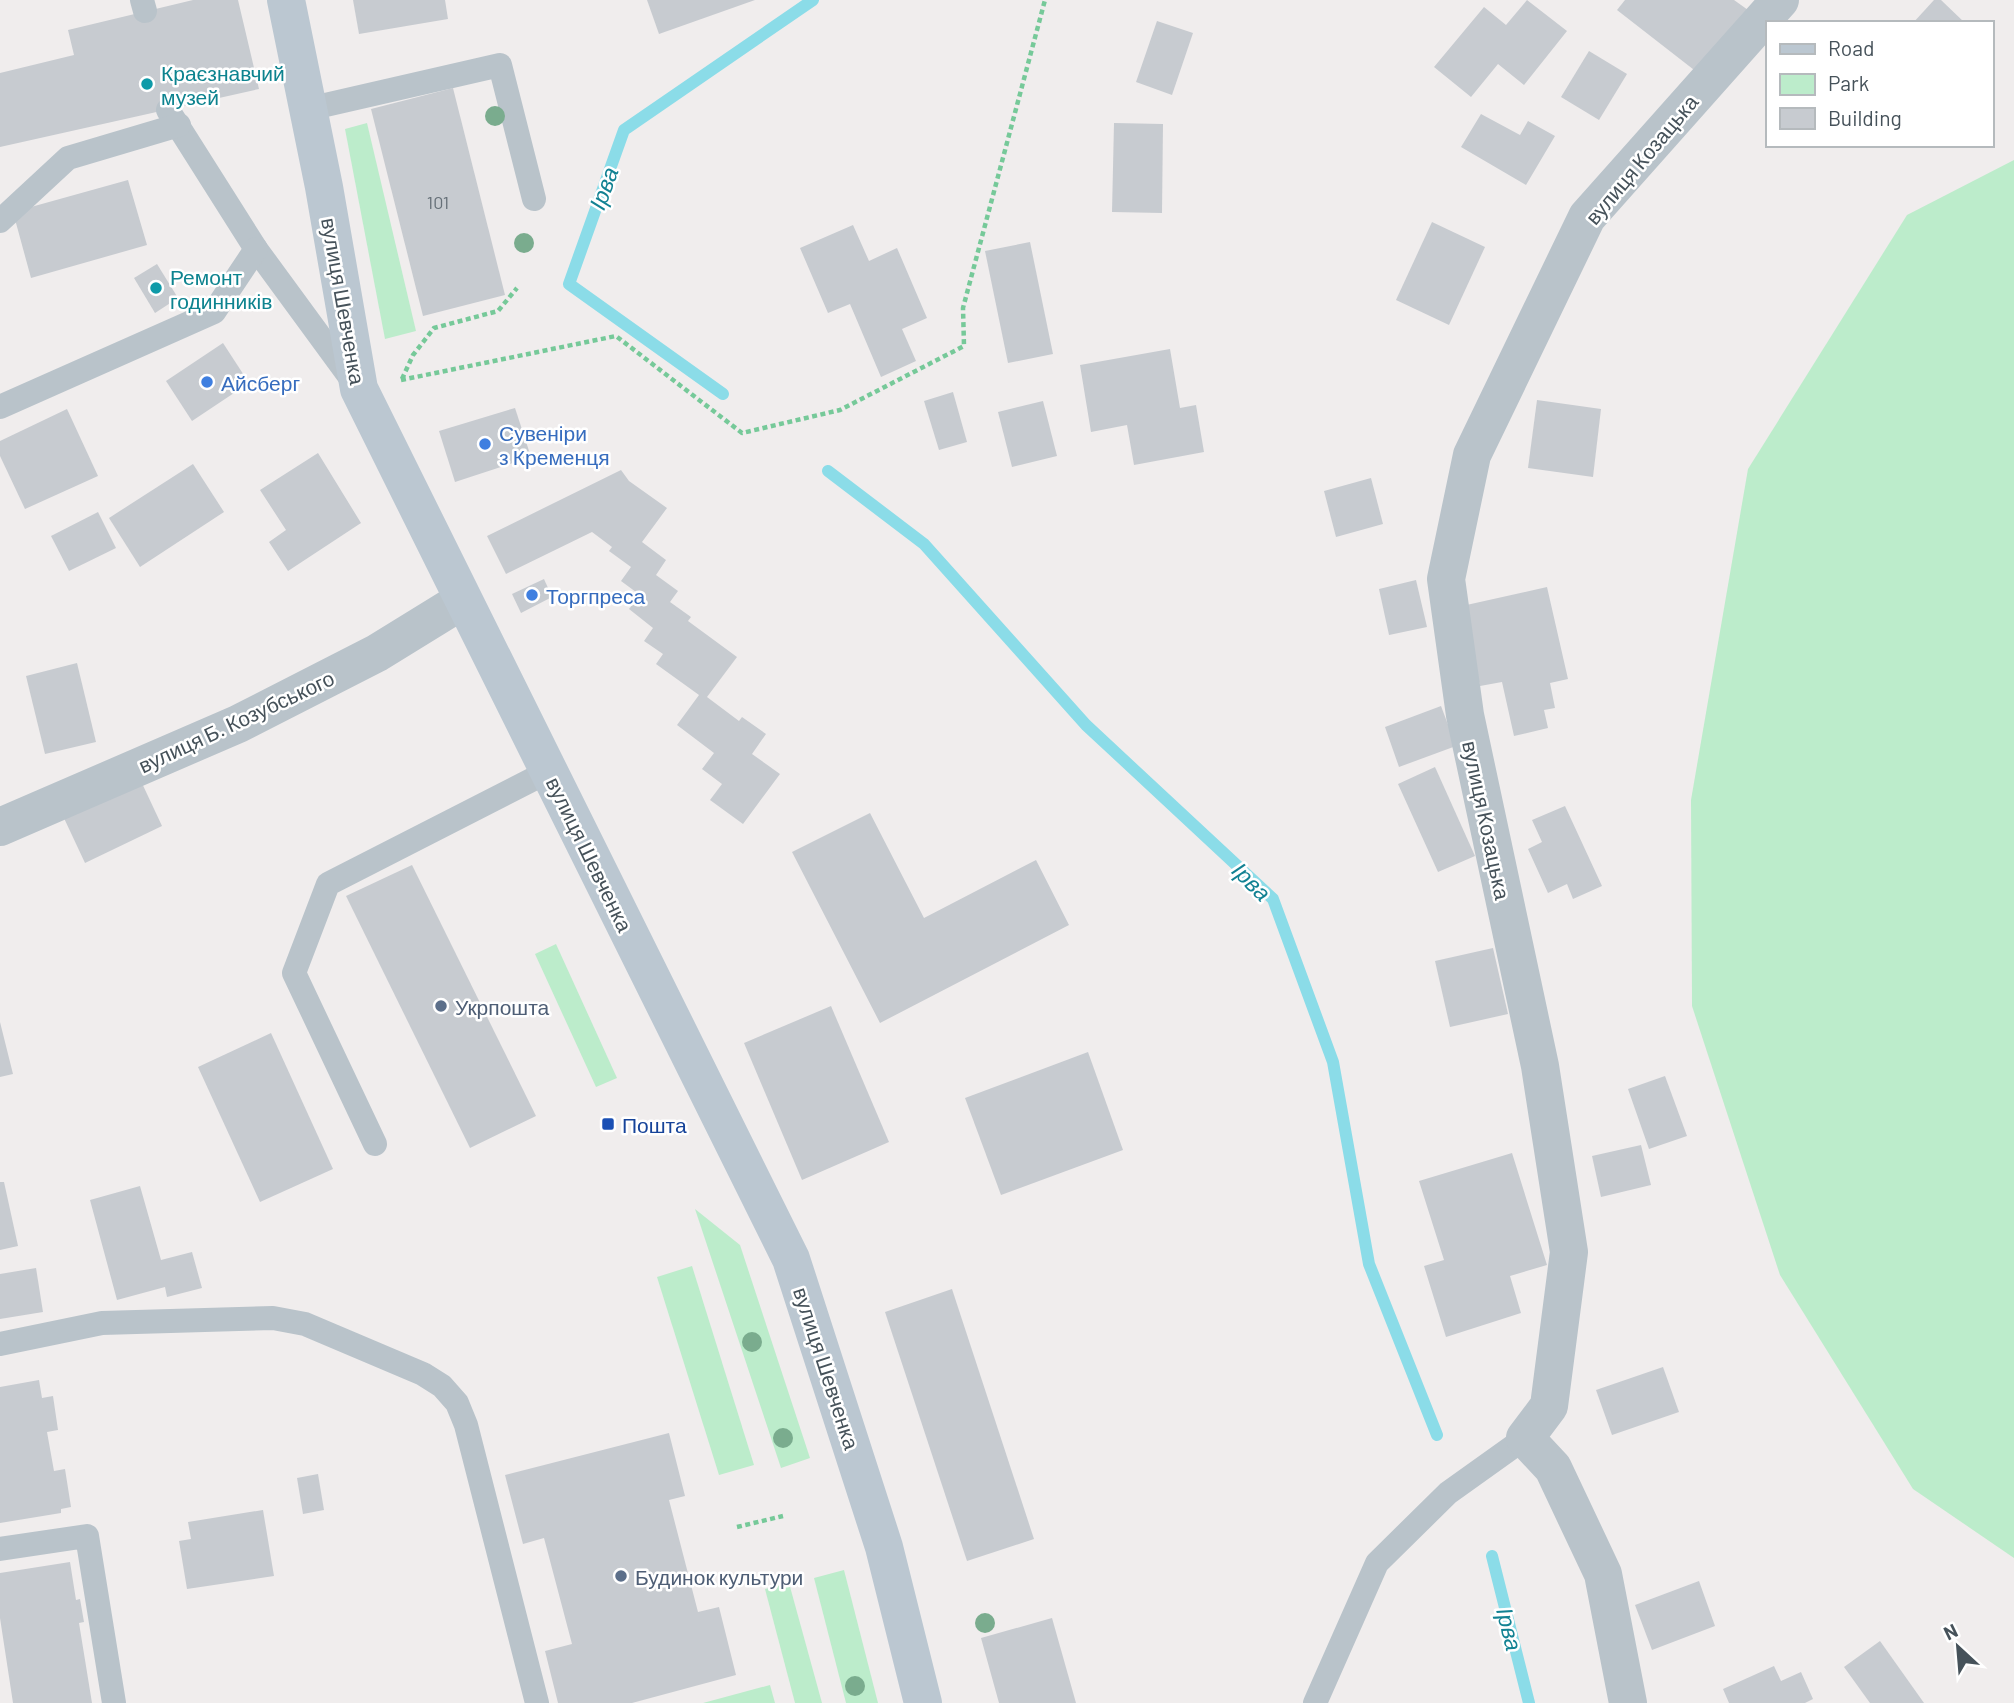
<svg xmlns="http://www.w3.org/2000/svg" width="2014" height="1703" font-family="Barlow,sans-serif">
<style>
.green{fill:#bceccb}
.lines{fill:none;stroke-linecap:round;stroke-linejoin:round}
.stream{stroke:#8bdce8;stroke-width:12}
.building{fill:#c7cbd0}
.path{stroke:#76c999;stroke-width:4.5;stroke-dasharray:5 3.5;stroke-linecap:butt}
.service{stroke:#b9c3ca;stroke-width:24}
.minor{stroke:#b9c3ca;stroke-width:38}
.secondary{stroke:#bbc7d1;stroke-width:38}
.tree{fill:#7aac8e}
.culture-dot{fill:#0f9aa8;stroke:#fff;stroke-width:2.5}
.shop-dot{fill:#3f7fe0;stroke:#fff;stroke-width:2.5}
.service-dot{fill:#5c6f8a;stroke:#fff;stroke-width:2.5}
.transit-dot{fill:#1a4fb4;stroke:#fff;stroke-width:2.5}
.labels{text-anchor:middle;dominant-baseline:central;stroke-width:5;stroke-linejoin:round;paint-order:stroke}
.number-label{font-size:18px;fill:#667078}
.culture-label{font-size:21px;fill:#0d838f;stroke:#fff;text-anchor:start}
.street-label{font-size:21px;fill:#46525a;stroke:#fff}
.shop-label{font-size:21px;fill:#366cbe;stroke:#fff;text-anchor:start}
.service-label{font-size:21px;fill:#4e5e75;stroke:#fff;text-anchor:start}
.transit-label{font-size:21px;fill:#164399;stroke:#fff;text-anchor:start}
.water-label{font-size:23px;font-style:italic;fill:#128293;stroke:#fff}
</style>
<rect width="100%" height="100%" fill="#f0eded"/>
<g class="green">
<path d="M367,123L416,331L385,339L345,129Z"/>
<path d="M2014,160V1558L1913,1489L1780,1275L1692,1006L1691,800L1748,469L1907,215Z"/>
<path d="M556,944L617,1078L596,1087L535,954Z"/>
<path d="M695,1209L740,1245L810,1458L781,1468Z"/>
<path d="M692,1266L754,1465L719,1475L657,1277Z"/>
<path d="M844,1570L878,1703H846L814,1578Z"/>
<path d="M789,1583L822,1703H795L765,1589Z"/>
<path d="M770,1685L775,1703H703Z"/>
</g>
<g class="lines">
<g class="stream">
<path d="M723,394L569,284L624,130L813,0"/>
<path d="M828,471L924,544L1086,725L1273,899L1333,1062L1369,1264L1437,1435"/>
<path d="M1492,1556L1529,1703"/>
</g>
</g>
<g class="building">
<path d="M193,0H238L259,89L0,147V73L74,55L68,30Z"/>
<path d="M353,0H445L448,19L359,34Z"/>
<path d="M647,0H755L659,34Z"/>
<path d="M1527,0L1567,31L1524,85L1498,64L1471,97L1434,67L1484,7L1506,25Z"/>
<path d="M1625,0H1734L1748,10L1698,73L1617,10Z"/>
<path d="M1934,0H1941L1965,23H1913Z"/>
<path d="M1157,21L1193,33L1172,95L1136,82Z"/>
<path d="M1589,51L1627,74L1599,120L1561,97Z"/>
<path d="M453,88L505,295L423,316L371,109Z"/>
<path d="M1481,114L1520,135L1528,121L1555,136L1526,185L1461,147Z"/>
<path d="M1114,123L1163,124L1162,213L1112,212Z"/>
<path d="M128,180L147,245L31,278L13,212Z"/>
<path d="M1432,222L1485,247L1449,325L1396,300Z"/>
<path d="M853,225L869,261L897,248L927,318L902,329L916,361L881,377L850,304L828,313L800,248Z"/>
<path d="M1030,242L1053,354L1008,363L985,251Z"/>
<path d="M157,264L178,298L155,313L134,278Z"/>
<path d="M223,343L249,383L192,421L166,381Z"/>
<path d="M1170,349L1180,408L1196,405L1204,452L1134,465L1127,425L1091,432L1080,365Z"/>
<path d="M953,392L967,442L939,450L924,401Z"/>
<path d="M1537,400L1601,409L1593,477L1528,468Z"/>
<path d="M1043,401L1057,456L1012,467L998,412Z"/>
<path d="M515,408L531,457L455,482L439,431Z"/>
<path d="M67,409L98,476L25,509L0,456V441Z"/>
<path d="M318,453L361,523L288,571L269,542L286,530L260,490Z"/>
<path d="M193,464L224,512L140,567L109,518Z"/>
<path d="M621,470L629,481L667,508L642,542L666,560L656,575L678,591L670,602L691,617L688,621L737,657L707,697L739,721L742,717L766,734L752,754L780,774L743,824L710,800L722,784L702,769L714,753L677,725L699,695L656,664L663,654L644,641L653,628L629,609L640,595L621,581L631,567L609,551L612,547L592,532L506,574L487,536Z"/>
<path d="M1371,478L1383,524L1336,537L1324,491Z"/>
<path d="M98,512L116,548L69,571L51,536Z"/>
<path d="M544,579L552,597L521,613L512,594Z"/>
<path d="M1416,580L1427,627L1389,635L1379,589Z"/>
<path d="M1547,587L1568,679L1550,683L1555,708L1544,710L1548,728L1514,736L1502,682L1480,686L1462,606Z"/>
<path d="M77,663L96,742L45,754L26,676Z"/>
<path d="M1441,706L1456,746L1399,767L1385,727Z"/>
<path d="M1435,767L1475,856L1438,872L1398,784Z"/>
<path d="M140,779L162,826L85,863L63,816Z"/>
<path d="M1565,806L1602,886L1573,899L1567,884L1548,893L1528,849L1542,842L1532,820Z"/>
<path d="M870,813L924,918L1036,860L1069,925L880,1023L792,852Z"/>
<path d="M412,865L536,1116L470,1148L346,896Z"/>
<path d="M1493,948L1508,1014L1450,1027L1435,961Z"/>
<path d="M831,1006L889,1142L802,1180L744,1043Z"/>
<path d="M0,1022L13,1074L0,1077Z"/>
<path d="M271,1033L333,1169L260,1202L198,1067Z"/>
<path d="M1088,1052L1123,1150L1001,1195L965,1098Z"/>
<path d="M1665,1076L1687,1136L1649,1149L1628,1089Z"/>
<path d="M1641,1145L1651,1185L1601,1197L1592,1156Z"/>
<path d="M1512,1153L1547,1265L1510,1276L1521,1313L1446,1337L1424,1266L1444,1260L1419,1181Z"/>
<path d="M0,1182H4L18,1246L0,1250Z"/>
<path d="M140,1186L161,1260L192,1252L202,1288L167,1297L165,1287L117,1300L90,1200Z"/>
<path d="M36,1268L43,1312L0,1319V1274Z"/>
<path d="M952,1289L1034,1539L967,1561L885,1312Z"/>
<path d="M1663,1367L1679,1412L1612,1435L1596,1390Z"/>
<path d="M39,1380L42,1398L53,1396L58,1430L47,1432L54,1471L65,1469L71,1507L61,1509V1513L0,1523V1387Z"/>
<path d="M669,1433L685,1496L669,1500L698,1612L719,1607L736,1675L632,1703H558L545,1651L572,1644L544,1538L523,1544L505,1475Z"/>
<path d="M318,1474L324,1510L303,1514L297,1478Z"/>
<path d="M263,1510L274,1576L187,1589L179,1541L191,1539L188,1522Z"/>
<path d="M70,1562L76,1600L80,1599L84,1622L79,1623L92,1703H13L0,1618V1573Z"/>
<path d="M1699,1581L1715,1626L1652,1650L1635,1605Z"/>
<path d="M1052,1618L1076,1703H999L981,1638Z"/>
<path d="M1880,1641L1924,1703H1870L1844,1667Z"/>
<path d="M1774,1666L1781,1681L1801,1672L1813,1699L1805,1703H1729L1723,1689Z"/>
</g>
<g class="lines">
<g class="path">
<path d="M402,379L413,355L434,328L498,311L517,288"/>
<path d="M401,380L616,336L742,433L840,410L964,346L963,308L1045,0"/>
<path d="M737,1527L783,1516"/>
</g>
<g class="service">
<path d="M142,0L145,11"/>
<path d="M308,109L500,65L534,199"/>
<path d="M168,110L256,249L352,380"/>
<path d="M0,221L68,158L179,125"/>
<path d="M0,407L214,312L256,249"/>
<path d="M375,1144L294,973L328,884L549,771"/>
<path d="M0,1344L102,1323L273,1318L305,1324L423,1374L442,1386L457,1403L466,1425L537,1703"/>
<path d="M0,1549L87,1536L114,1703"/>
<path d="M1315,1703L1377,1563L1448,1493L1525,1438"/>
</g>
<g class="minor">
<path d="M0,827L238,724L377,653L463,600"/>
<path d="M1628,1703L1603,1574L1553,1468L1525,1438L1549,1406L1569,1252L1540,1066L1465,715L1446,579L1472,455L1587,217L1780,0"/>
</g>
<path class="secondary" d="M286,0L324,187L359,389L791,1259L884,1547L923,1703"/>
</g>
<g class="tree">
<circle cx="495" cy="116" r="10"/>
<circle cx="524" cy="243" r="10"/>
<circle cx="752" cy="1342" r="10"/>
<circle cx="783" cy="1438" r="10"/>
<circle cx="985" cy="1623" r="10"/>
<circle cx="855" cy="1686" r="10"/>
</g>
<g class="culture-dot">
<circle cx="147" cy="84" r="7"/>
<circle cx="156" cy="288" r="7"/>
</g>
<g class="shop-dot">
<circle cx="207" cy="382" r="7"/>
<circle cx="485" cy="444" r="7"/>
<circle cx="532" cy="595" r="7"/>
</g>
<g class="service-dot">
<circle cx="441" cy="1006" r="7"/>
<circle cx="621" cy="1576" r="7"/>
</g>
<rect class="transit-dot" x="601" y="1117" width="14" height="14" rx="3.5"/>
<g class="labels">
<g class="number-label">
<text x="438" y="202">101</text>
</g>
<g class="culture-label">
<text x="161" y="72">Краєзнавчий<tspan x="161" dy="24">музей</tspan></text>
<text x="170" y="276">Ремонт<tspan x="170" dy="24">годинників</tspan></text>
</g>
<g class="street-label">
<text transform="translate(1641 159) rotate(-50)">вулиця Козацька</text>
<text transform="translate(344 301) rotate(80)">вулиця Шевченка</text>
<text transform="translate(236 721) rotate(-25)">вулиця Б. Козубського</text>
<text transform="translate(1487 820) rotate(78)">вулиця Козацька</text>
<text transform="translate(590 854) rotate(64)">вулиця Шевченка</text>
<text transform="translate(827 1368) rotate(72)">вулиця Шевченка</text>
</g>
<g class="shop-label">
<text x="221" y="382">Айсберг</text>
<text x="499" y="432">Сувеніри<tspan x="499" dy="24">з Кременця</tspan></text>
<text x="546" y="595">Торгпреса</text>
</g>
<g class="service-label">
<text x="455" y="1006">Укрпошта</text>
<text x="635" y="1576">Будинок культури</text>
</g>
<g class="transit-label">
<text x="622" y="1124">Пошта</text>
</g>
<g class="water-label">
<text transform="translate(603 188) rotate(-70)">Ірва</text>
<text transform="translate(1252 881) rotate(45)">Ірва</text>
<text transform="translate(1510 1629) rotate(76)">Ірва</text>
</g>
</g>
<rect x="1766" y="21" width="228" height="126" fill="#ffffff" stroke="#b5babd" stroke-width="2"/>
<rect x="1780" y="44" width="35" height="10" fill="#bbc7d1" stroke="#b5babd" stroke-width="2"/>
<text x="1828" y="56" font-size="21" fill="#46525a">Road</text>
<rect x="1780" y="74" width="35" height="21" fill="#bceccb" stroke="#b5babd" stroke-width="2"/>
<text x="1828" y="91" font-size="21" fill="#46525a">Park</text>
<rect x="1780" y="108" width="35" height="21" fill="#c7cbd0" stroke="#b5babd" stroke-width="2"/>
<text x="1828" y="126" font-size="21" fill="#46525a">Building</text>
<g transform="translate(1958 1647) rotate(334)" stroke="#ffffff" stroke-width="5" paint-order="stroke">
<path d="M0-5L12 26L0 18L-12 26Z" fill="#46525a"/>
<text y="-10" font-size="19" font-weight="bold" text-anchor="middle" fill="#46525a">N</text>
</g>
</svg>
